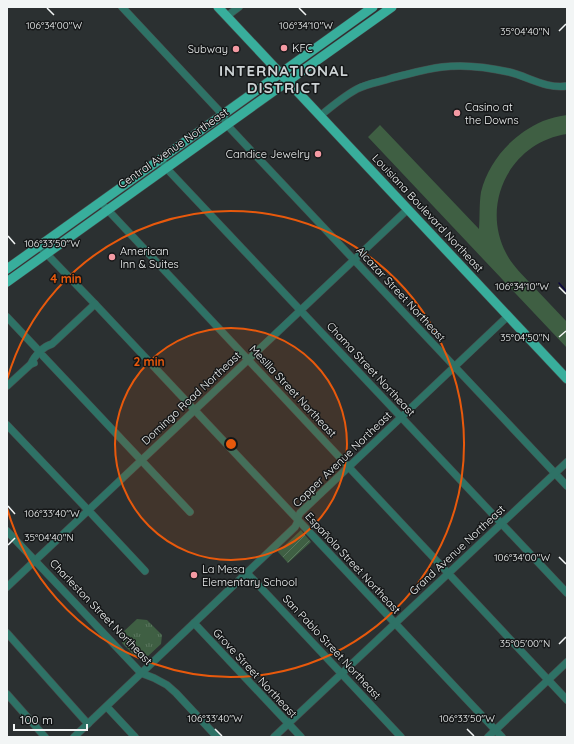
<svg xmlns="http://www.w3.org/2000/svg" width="574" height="744" font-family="Quicksand,sans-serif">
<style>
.grass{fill:url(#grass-tufts)}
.garden{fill:url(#garden-furrows)}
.pitch{fill:#3f5f43}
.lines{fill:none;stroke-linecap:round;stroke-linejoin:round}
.stream{stroke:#0e083f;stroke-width:1.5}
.minor-casing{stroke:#474c4c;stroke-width:8}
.major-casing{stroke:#474c4c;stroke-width:10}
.minor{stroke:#2e7266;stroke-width:7}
.major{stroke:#38ae9c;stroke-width:9}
.ticks{fill:none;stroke:#f2f5f5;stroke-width:1.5}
.ring{fill:none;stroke:#e8590c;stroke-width:2}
.poi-dot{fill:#f49aa3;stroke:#151718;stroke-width:1.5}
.labels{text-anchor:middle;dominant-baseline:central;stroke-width:3;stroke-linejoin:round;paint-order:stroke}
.poi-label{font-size:11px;fill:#f2f5f5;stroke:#151718;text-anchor:start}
.street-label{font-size:11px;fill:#f2f5f5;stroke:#151718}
.district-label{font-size:15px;font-weight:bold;letter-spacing:1px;fill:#cdd3d5;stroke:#151718}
.ticks-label{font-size:10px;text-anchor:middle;fill:#f2f5f5;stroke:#151718;stroke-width:3;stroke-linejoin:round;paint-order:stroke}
.centre{fill:#e8590c;stroke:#151718;stroke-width:2}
.ring-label{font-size:12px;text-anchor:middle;font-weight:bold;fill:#e8590c;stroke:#151718;stroke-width:3;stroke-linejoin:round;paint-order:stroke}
</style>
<defs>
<pattern id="grass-tufts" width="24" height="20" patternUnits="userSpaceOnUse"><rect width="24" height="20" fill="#3f5f43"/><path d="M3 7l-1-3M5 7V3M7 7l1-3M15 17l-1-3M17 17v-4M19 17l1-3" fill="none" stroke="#5b775f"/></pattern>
<pattern id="garden-furrows" width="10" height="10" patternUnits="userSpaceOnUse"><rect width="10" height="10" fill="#3f5f43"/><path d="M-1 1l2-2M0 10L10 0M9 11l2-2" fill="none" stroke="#5b775f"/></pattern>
</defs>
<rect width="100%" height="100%" fill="#2b3031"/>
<path class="grass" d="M137,619L147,620L162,635L161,644L146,658H137L122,643V633Z"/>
<path class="garden" d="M301,530L311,542L288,563L278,552Z"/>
<path class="pitch" d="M567,115V134C511,142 480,203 506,253C512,265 522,274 531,284C543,297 555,309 567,322V348L368,137L380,125L479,229C480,217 479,205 481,192C489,160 513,134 543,121C551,118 559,116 567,115Z"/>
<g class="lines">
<path class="stream" d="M559,283L567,292"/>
<g class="minor-casing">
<g id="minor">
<path d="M122,7L223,115L227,125L567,486"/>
<path d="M227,16L239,7"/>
<path d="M320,116C332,106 344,96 357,89C368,83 381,82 392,78C409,74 425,69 442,67C465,64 487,67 509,72C529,77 546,89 567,86"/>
<path d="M160,159L170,172L567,593"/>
<path d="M105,207L567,700"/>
<path d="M39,246L95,304L502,737"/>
<path d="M7,317L40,352"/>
<path d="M43,356L190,512"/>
<path d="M31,364C34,356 44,346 52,344L95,304"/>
<path d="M7,386L31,364L34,363"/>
<path d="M7,425L89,511L145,571"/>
<path d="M7,531L141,673L154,678L167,685L176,693L217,737"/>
<path d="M247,573L401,737"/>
<path d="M7,587L408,209"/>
<path d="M194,623L301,737"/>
<path d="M7,633L88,724"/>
<path d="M7,694L45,737"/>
<path d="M107,707L135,737"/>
<path d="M74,737L295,527L298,521V517L300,513L508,316"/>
<path d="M274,737L567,462"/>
<path d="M488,737L567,662"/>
</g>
</g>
<g class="major-casing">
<g id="major">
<path d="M218,7L567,379"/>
<path d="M7,269L373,7"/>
<path d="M7,282L288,81L392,7"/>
</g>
</g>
<use href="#minor" class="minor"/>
<use href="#major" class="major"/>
</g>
<path class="ticks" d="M47,8L54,15M299,8L306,15M559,31L566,24M8,236L15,244M559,287L566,294M559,337L566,331M8,506L15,514M8,545L15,538M559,557L566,564M559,644L566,637M215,729L222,736M467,729L474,736"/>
<circle cx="231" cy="444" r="116" fill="#e8590c" fill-opacity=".12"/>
<g class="ring">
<circle cx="231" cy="444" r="116"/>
<path d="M7 380A233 233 0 1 1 7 508"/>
</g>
<g class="poi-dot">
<circle cx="284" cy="48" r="4"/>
<circle cx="236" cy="49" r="4"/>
<circle cx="457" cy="113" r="4"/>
<circle cx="318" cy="154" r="4"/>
<circle cx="112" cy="257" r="4"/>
<circle cx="194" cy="575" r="4"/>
</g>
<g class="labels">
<g class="poi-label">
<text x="292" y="48">KFC</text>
<text x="228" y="49" text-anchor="end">Subway</text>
<text x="465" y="107">Casino at<tspan x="465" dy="13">the Downs</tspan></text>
<text x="310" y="154" text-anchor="end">Candice Jewelry</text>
<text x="120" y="251">American<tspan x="120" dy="13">Inn &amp; Suites</tspan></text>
<text x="202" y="569">La Mesa<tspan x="202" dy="13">Elementary School</tspan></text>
</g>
<g class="street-label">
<text transform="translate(173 148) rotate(-35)">Central Avenue Northeast</text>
<text transform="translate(428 213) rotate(47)">Louisiana Boulevard Northeast</text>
<text transform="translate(401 294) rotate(47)">Alcazar Street Northeast</text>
<text transform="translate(371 369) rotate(47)">Chama Street Northeast</text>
<text transform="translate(293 391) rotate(47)">Mesilla Street Northeast</text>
<text transform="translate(191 398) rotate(-43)">Domingo Road Northeast</text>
<text transform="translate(342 459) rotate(-44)">Copper Avenue Northeast</text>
<text transform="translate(457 550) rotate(-43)">Grand Avenue Northeast</text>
<text transform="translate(353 563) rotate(47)">Española Street Northeast</text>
<text transform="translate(101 612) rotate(46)">Charleston Street Northeast</text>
<text transform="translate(332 647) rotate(47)">San Pablo Street Northeast</text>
<text transform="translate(255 673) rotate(47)">Grove Street Northeast</text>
</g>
<g class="district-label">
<text x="284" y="70">INTERNATIONAL<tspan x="284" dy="17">DISTRICT</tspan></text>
</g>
</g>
<g class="ticks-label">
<text x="54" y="29">106°34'00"W</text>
<text x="306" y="29">106°34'10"W</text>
<text x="525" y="35">35°04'40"N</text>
<text x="52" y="247">106°33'50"W</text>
<text x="522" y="290">106°34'10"W</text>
<text x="525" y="341">35°04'50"N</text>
<text x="52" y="517">106°33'40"W</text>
<text x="49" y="541">35°04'40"N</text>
<text x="522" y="561">106°34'00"W</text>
<text x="525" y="647">35°05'00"N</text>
<text x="215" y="722">106°33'40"W</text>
<text x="467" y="722">106°33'50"W</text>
</g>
<circle cx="231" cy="444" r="6" class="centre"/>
<g class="ring-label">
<text x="66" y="283">4 min</text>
<text x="149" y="366">2 min</text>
</g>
<rect width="574" height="744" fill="none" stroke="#f2f5f5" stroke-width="16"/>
<path d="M14 724v6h73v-6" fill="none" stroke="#f2f5f5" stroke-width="2"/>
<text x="20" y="724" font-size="12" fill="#f2f5f5" stroke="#151718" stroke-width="3" paint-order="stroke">100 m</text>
</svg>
